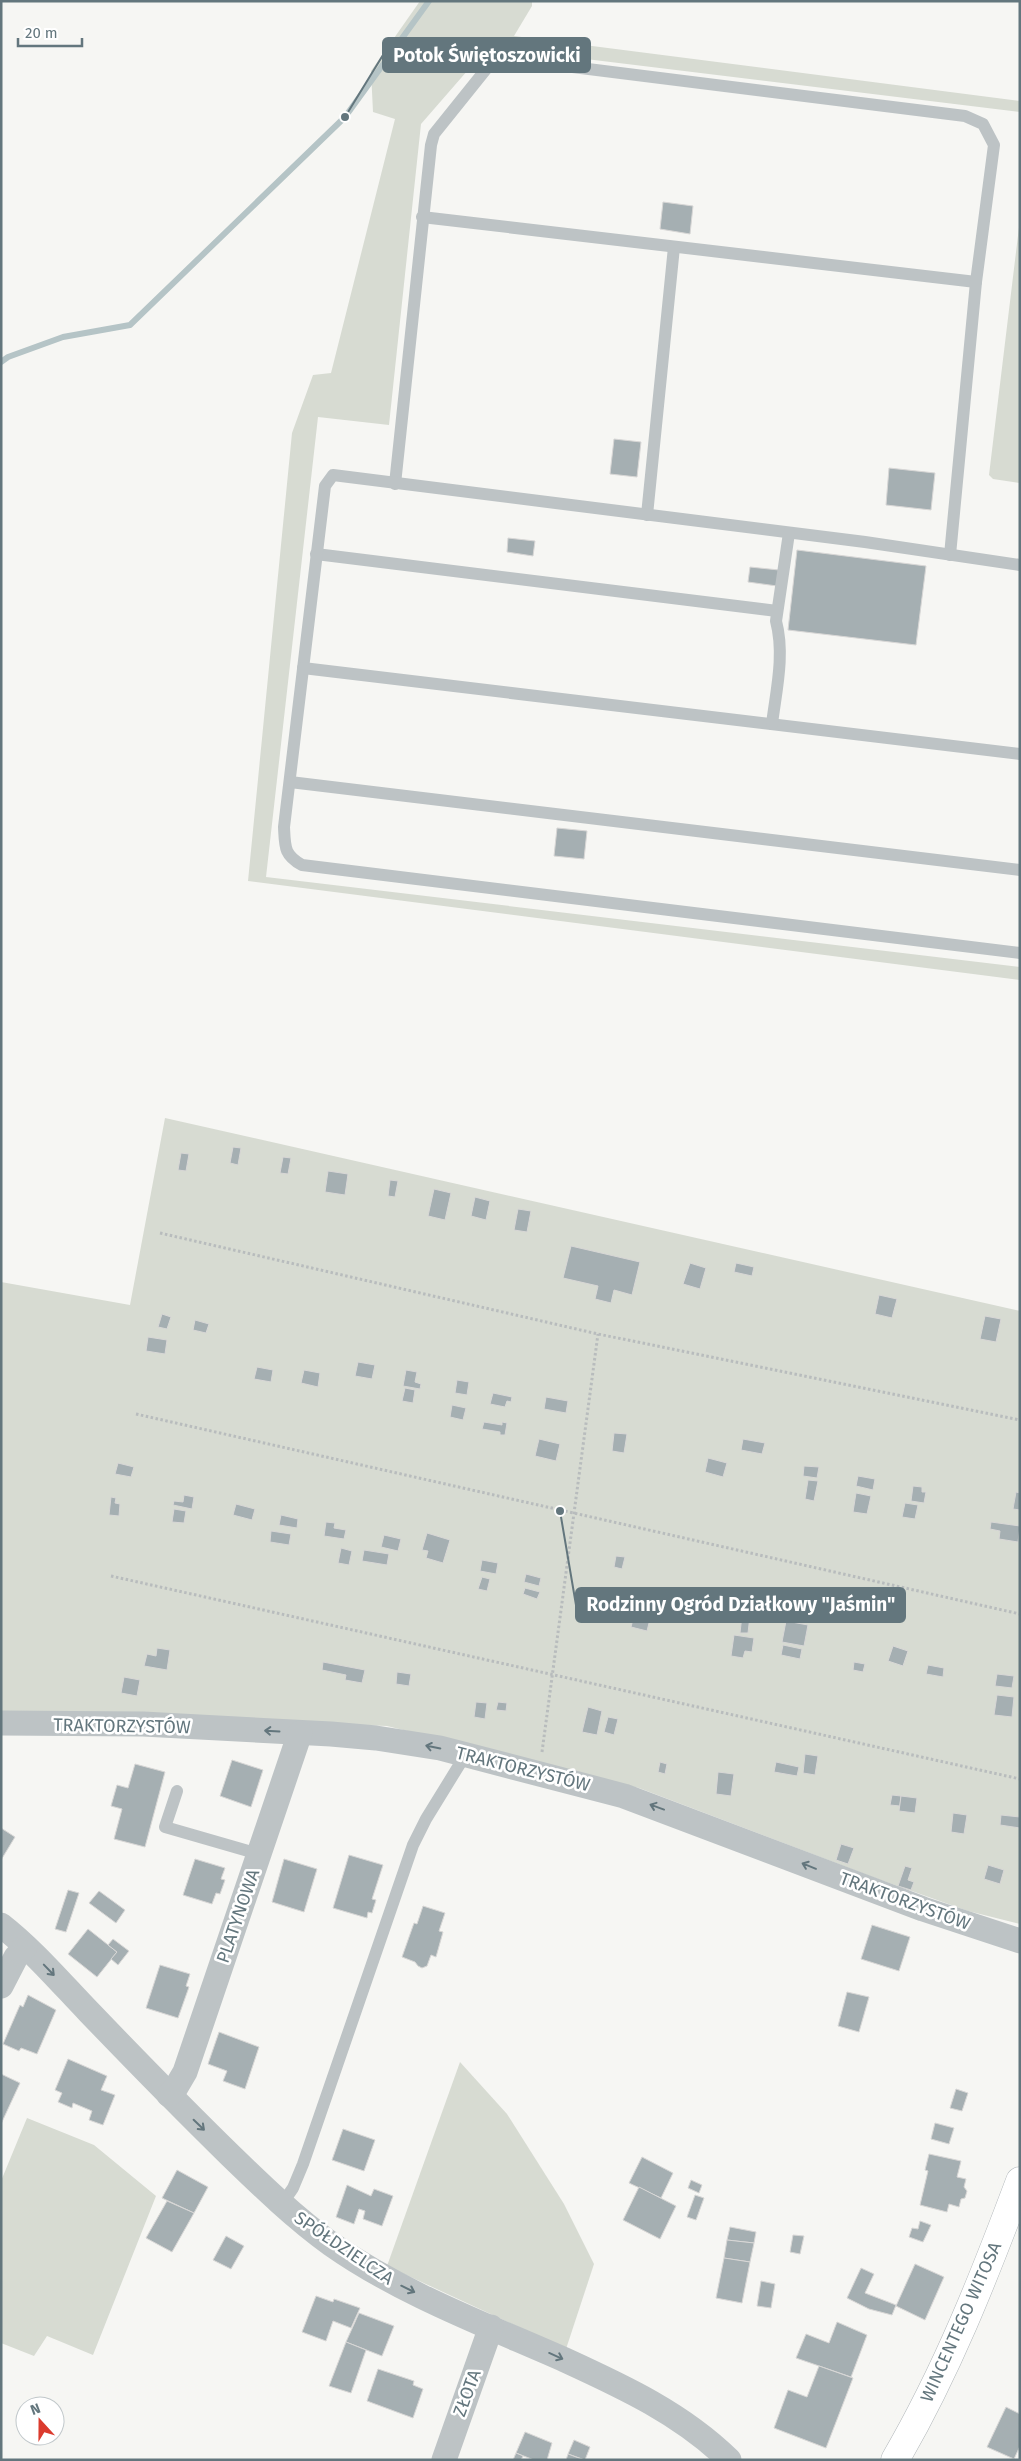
<svg xmlns="http://www.w3.org/2000/svg" width="1021" height="2461" font-family="'Fira Sans',sans-serif">
<style>
.green{fill:#d7dbd2}
.lines{fill:none;stroke-linecap:round;stroke-linejoin:round}
.stream{stroke:#b5c4c6;stroke-width:6}
.building{fill:#a5afb2;stroke:#d8d7d6}
.primary-casing{stroke:#b1b7ba;stroke-width:29}
.path{stroke:#b8bcbd;stroke-width:3;stroke-dasharray:2.5 2.5;stroke-linecap:butt}
.service{stroke:#bdc3c5;stroke-width:12}
.minor{stroke:#bdc3c5;stroke-width:25}
.primary{stroke:#fff;stroke-width:28}
.oneway{stroke:#63767d}
.labels{text-anchor:middle;dominant-baseline:central;stroke-width:5;stroke-linejoin:round;paint-order:stroke}
.street-label{font-size:18px;fill:#63767d;stroke:#fff}
.leader{fill:none;stroke:#63767d;stroke-width:2}
.callout-dot{fill:#63767d;stroke:#fff;stroke-width:2}
.callout{fill:#63767d;stroke:#63767d;stroke-width:2}
.callout-label{font-size:19px;text-anchor:middle;font-weight:bold;fill:#fff}
</style>
<rect width="100%" height="100%" fill="#f6f6f3"/>
<g class="green">
<path d="M420,1H532V6L514,36L1020,101V112L488,47L421,124L389,425L318,417L266,877L1020,967V980L248,881L292,433L313,375L331,373L395,119L373,112L371,71Z"/>
<path d="M1020,219L1019,457L1020,483L993,479L989,475Z"/>
<path d="M165,1118L1020,1311V1924L968,1911L878,1879L639,1788L387,1726L1,1711V1282L130,1305Z"/>
<path d="M460,2062L507,2114L564,2204L594,2264L566,2349L387,2266Z"/>
<path d="M27,2118L94,2145L156,2196L93,2355L47,2336L34,2356L1,2343V2181Z"/>
</g>
<g class="lines">
<path class="stream" d="M1,362L8,357L63,337L130,325L345,117L429,1"/>
</g>
<g class="building">
<path d="M663,202L693,206L690,234L660,229Z"/>
<path d="M614,439L641,442L637,477L610,474Z"/>
<path d="M889,468L935,473L931,510L886,505Z"/>
<path d="M508,538L535,541L533,556L507,552Z"/>
<path d="M797,550L926,566L916,645L788,630Z"/>
<path d="M750,567L779,570L777,586L748,582Z"/>
<path d="M557,828L587,831L584,859L554,856Z"/>
<path d="M233,1147L241,1148L238,1165L230,1163Z"/>
<path d="M181,1153L189,1154L186,1171L178,1170Z"/>
<path d="M283,1157L291,1158L288,1174L280,1173Z"/>
<path d="M328,1171L348,1174L345,1195L325,1192Z"/>
<path d="M390,1180L398,1181L395,1197L388,1196Z"/>
<path d="M434,1189L451,1193L445,1220L428,1216Z"/>
<path d="M475,1197L490,1201L486,1220L471,1216Z"/>
<path d="M518,1209L531,1211L527,1232L514,1230Z"/>
<path d="M571,1246L640,1262L632,1295L614,1290L611,1303L595,1299L598,1286L563,1278Z"/>
<path d="M690,1263L706,1268L700,1289L683,1284Z"/>
<path d="M736,1263L754,1267L752,1276L734,1272Z"/>
<path d="M879,1295L897,1299L892,1318L875,1314Z"/>
<path d="M162,1314L171,1317L167,1329L158,1327Z"/>
<path d="M985,1316L1001,1319L996,1342L980,1339Z"/>
<path d="M195,1320L209,1324L206,1333L193,1330Z"/>
<path d="M148,1337L167,1340L165,1354L146,1351Z"/>
<path d="M358,1362L375,1365L372,1379L355,1376Z"/>
<path d="M257,1367L273,1370L271,1382L254,1379Z"/>
<path d="M304,1370L320,1373L318,1387L301,1383Z"/>
<path d="M406,1370L417,1372L415,1382L421,1384L420,1389L403,1386Z"/>
<path d="M457,1380L469,1382L467,1395L455,1393Z"/>
<path d="M405,1388L415,1390L413,1403L402,1401Z"/>
<path d="M493,1393L512,1397L511,1402L507,1401L505,1407L490,1404Z"/>
<path d="M546,1397L568,1401L566,1413L544,1409Z"/>
<path d="M452,1405L466,1408L463,1420L450,1417Z"/>
<path d="M484,1422L502,1425V1422L507,1423L505,1435H500V1432L482,1429Z"/>
<path d="M614,1433L627,1434L624,1453L612,1451Z"/>
<path d="M539,1439L560,1444L556,1461L535,1456Z"/>
<path d="M743,1439L765,1443L762,1454L741,1450Z"/>
<path d="M708,1458L727,1463L723,1477L705,1472Z"/>
<path d="M118,1463L134,1467L131,1477L115,1474Z"/>
<path d="M804,1466L819,1467L817,1478L803,1476Z"/>
<path d="M858,1476L875,1479L873,1490L856,1486Z"/>
<path d="M808,1480L818,1481L814,1501L805,1499Z"/>
<path d="M913,1486L922,1487V1492H926L924,1503L911,1501Z"/>
<path d="M1016,1492L1020,1493V1510L1013,1509Z"/>
<path d="M856,1493L871,1496L867,1514L853,1512Z"/>
<path d="M184,1495L194,1497L192,1509L173,1505L174,1501L183,1502Z"/>
<path d="M111,1497L116,1498L115,1503L120,1504L119,1516L109,1515Z"/>
<path d="M905,1503L918,1505L915,1519L902,1517Z"/>
<path d="M236,1504L255,1509L252,1520L233,1515Z"/>
<path d="M174,1509L186,1511L184,1523L172,1522Z"/>
<path d="M281,1515L298,1519L297,1528L279,1525Z"/>
<path d="M326,1522L335,1523L334,1528L346,1530L344,1539L324,1536Z"/>
<path d="M991,1522L1020,1526L1018,1542L999,1539L1000,1531L990,1529Z"/>
<path d="M271,1531L291,1534L289,1545L270,1542Z"/>
<path d="M427,1533L450,1540L443,1563L426,1558L428,1551L422,1550Z"/>
<path d="M384,1535L401,1539L398,1551L381,1547Z"/>
<path d="M341,1548L352,1551L349,1565L338,1563Z"/>
<path d="M364,1550L389,1554L387,1565L362,1561Z"/>
<path d="M616,1556L625,1557L622,1569L614,1567Z"/>
<path d="M482,1560L498,1563L496,1574L480,1571Z"/>
<path d="M526,1574L541,1578L539,1586L524,1582Z"/>
<path d="M482,1577L490,1579L487,1591L478,1589Z"/>
<path d="M601,1587L610,1589L607,1602L599,1601Z"/>
<path d="M525,1588L540,1592L537,1599L523,1594Z"/>
<path d="M635,1611L651,1615L647,1631L631,1627Z"/>
<path d="M742,1615L750,1616L748,1633H740Z"/>
<path d="M786,1621L808,1625L804,1646L782,1642Z"/>
<path d="M734,1635L754,1638L752,1652L745,1651L743,1658L731,1656Z"/>
<path d="M783,1645L802,1649L800,1659L781,1655Z"/>
<path d="M893,1646L908,1651L903,1666L888,1661Z"/>
<path d="M157,1648L170,1650L167,1670L144,1666L147,1654L156,1656Z"/>
<path d="M323,1662L365,1670L362,1683L345,1680L346,1675L322,1670Z"/>
<path d="M854,1662L865,1664L863,1672L853,1670Z"/>
<path d="M928,1665L944,1668L943,1677L926,1674Z"/>
<path d="M397,1672L411,1674L409,1686L396,1684Z"/>
<path d="M997,1674L1014,1676L1012,1688L995,1686Z"/>
<path d="M124,1677L140,1680L137,1696L121,1693Z"/>
<path d="M997,1695L1014,1697L1012,1717L994,1715Z"/>
<path d="M476,1702L487,1703L485,1719L474,1717Z"/>
<path d="M498,1702L507,1703L506,1711L496,1710Z"/>
<path d="M588,1707L602,1711L597,1735L582,1732Z"/>
<path d="M608,1717L618,1719L614,1735L604,1732Z"/>
<path d="M805,1754L818,1756L815,1775L803,1773Z"/>
<path d="M232,1760L263,1770L251,1807L220,1796Z"/>
<path d="M660,1762L667,1764L665,1774L658,1772Z"/>
<path d="M776,1762L799,1767L797,1776L774,1772Z"/>
<path d="M135,1764L165,1772L145,1847L114,1839L122,1809L111,1806L117,1785L128,1788Z"/>
<path d="M718,1772L734,1774L731,1796L716,1794Z"/>
<path d="M892,1795L901,1796L900,1806L890,1805Z"/>
<path d="M901,1796L917,1798L915,1813L899,1811Z"/>
<path d="M953,1813L967,1815L964,1834L951,1832Z"/>
<path d="M1001,1815L1020,1817V1828L1000,1825Z"/>
<path d="M1,1828L15,1837L1,1860Z"/>
<path d="M841,1844L854,1848L848,1864L836,1860Z"/>
<path d="M349,1855L383,1865L372,1899L376,1900L372,1913L368,1912L367,1918L333,1908Z"/>
<path d="M195,1859L225,1868L221,1879L225,1880L220,1894L216,1893L212,1904L183,1895Z"/>
<path d="M284,1859L317,1869L304,1912L272,1902Z"/>
<path d="M988,1865L1004,1870L1000,1884L984,1879Z"/>
<path d="M905,1866L912,1868L908,1880L914,1882L911,1890L898,1886Z"/>
<path d="M68,1890L79,1893L66,1932L55,1929Z"/>
<path d="M99,1891L125,1910L116,1923L89,1903Z"/>
<path d="M423,1906L445,1913L439,1931L443,1932L436,1957L431,1955L427,1966L422,1968L418,1966L415,1962L402,1957L414,1923L417,1924Z"/>
<path d="M872,1925L910,1937L899,1971L861,1959Z"/>
<path d="M88,1929L117,1952L97,1977L68,1954Z"/>
<path d="M113,1939L129,1951L118,1965L111,1959L117,1952L108,1945Z"/>
<path d="M160,1965L190,1974L186,1986L189,1987L178,2018L146,2008Z"/>
<path d="M847,1992L869,1997L859,2032L838,2026Z"/>
<path d="M28,1995L56,2010L37,2054L21,2048L19,2051L3,2044L20,2005L23,2007Z"/>
<path d="M219,2032L259,2047L245,2089L223,2081L227,2071L208,2064Z"/>
<path d="M68,2059L107,2076L101,2090L115,2095L103,2125L89,2120L92,2111L73,2103L72,2108L58,2102L62,2093L55,2090Z"/>
<path d="M1,2074L20,2083L1,2124Z"/>
<path d="M956,2089L968,2093L962,2111L950,2108Z"/>
<path d="M935,2123L954,2128L949,2144L931,2139Z"/>
<path d="M343,2129L375,2140L364,2171L332,2160Z"/>
<path d="M929,2154L961,2161L957,2177L966,2179L964,2187L967,2191L965,2198L961,2199L959,2207L949,2204L947,2212L920,2205L928,2171L925,2170Z"/>
<path d="M642,2157L673,2173L661,2198L629,2183Z"/>
<path d="M177,2170L208,2187L194,2213L162,2198Z"/>
<path d="M691,2180L702,2185L699,2193L688,2188Z"/>
<path d="M347,2185L371,2196L374,2189L393,2196L382,2226L363,2219L365,2211L359,2209L354,2224L336,2217Z"/>
<path d="M639,2187L676,2206L660,2239L623,2220Z"/>
<path d="M695,2195L704,2198L696,2220L687,2217Z"/>
<path d="M167,2201L194,2213L172,2252L146,2238Z"/>
<path d="M920,2221L931,2225L923,2242L909,2237L912,2228L918,2229Z"/>
<path d="M730,2227L756,2232L754,2243L727,2240Z"/>
<path d="M793,2235L804,2236L800,2254L790,2252Z"/>
<path d="M226,2236L244,2246L231,2269L213,2260Z"/>
<path d="M727,2240L754,2243L750,2262L724,2258Z"/>
<path d="M724,2258L750,2262L742,2303L716,2298Z"/>
<path d="M915,2264L944,2277L925,2320L896,2306Z"/>
<path d="M861,2268L874,2274L865,2293L896,2305L892,2315L869,2309L847,2298Z"/>
<path d="M761,2281L775,2284L771,2308L757,2306Z"/>
<path d="M316,2296L333,2302L334,2299L360,2308L351,2328L333,2321L326,2341L302,2332Z"/>
<path d="M359,2313L394,2326L382,2356L346,2342Z"/>
<path d="M837,2322L867,2335L851,2377L796,2358L806,2334L829,2343Z"/>
<path d="M346,2342L366,2350L351,2393L329,2386Z"/>
<path d="M819,2366L853,2378L826,2448L774,2428L788,2390L807,2397Z"/>
<path d="M378,2369L414,2381L413,2385L423,2389L413,2418L367,2401Z"/>
<path d="M1006,2407L1020,2414V2446L1014,2459L987,2447Z"/>
<path d="M525,2432L552,2443L547,2460H534L516,2453Z"/>
<path d="M574,2440L590,2447L585,2460L568,2454Z"/>
<path d="M516,2453L523,2456L521,2460H513Z"/>
<path d="M568,2454L584,2460H566Z"/>
</g>
<g class="lines">
<g class="primary-casing">
<path id="primary" d="M895,2460C947,2371 984,2277 1020,2181"/>
</g>
<g class="path">
<path d="M160,1233L598,1334L1020,1420"/>
<path d="M136,1414L1020,1614"/>
<path d="M111,1576L1020,1779"/>
<path d="M542,1752L598,1334"/>
</g>
<g class="service">
<path d="M422,217L976,282"/>
<path d="M395,484L431,145L434,134L487,68L508,59L965,116L983,124L994,145L976,282L950,555"/>
<path d="M647,515L674,247"/>
<path d="M316,554L777,611"/>
<path d="M1020,565L865,542L333,475L325,486L284,827C285,847 284,855 302,865L1020,953"/>
<path d="M303,668L1020,754"/>
<path d="M772,724C776,691 785,655 776,621L789,533"/>
<path d="M290,782L1020,870"/>
<path d="M177,1791L165,1827L259,1854"/>
<path d="M282,2204L293,2188L303,2164L413,1845L426,1819L466,1754"/>
</g>
<g class="minor">
<path d="M1,1723L143,1724L331,1734L376,1738L440,1748L624,1796L923,1909L1020,1941"/>
<path d="M1,1925C33,1950 61,1983 89,2012C136,2061 183,2109 231,2156C263,2187 295,2218 331,2244C402,2294 486,2325 565,2360C624,2387 682,2414 729,2460"/>
<path d="M1,1986L16,1957L25,1947"/>
<path d="M169,2095L175,2089L185,2072L300,1733"/>
<path d="M444,2460L491,2327"/>
</g>
<use href="#primary" class="primary"/>
</g>
<defs><path id="oneway-shaft" d="M-6 0H5M1.5-3L5.5 0L1.5 3" fill="none" stroke-width="1.6" stroke-linecap="round" stroke-linejoin="round" transform="scale(1.25)"/></defs>
<g class="oneway">
<use href="#oneway-shaft" transform="translate(272 1731) rotate(-177)"/>
<use href="#oneway-shaft" transform="translate(433 1747) rotate(-169)"/>
<use href="#oneway-shaft" transform="translate(657 1807) rotate(-160)"/>
<use href="#oneway-shaft" transform="translate(809 1866) rotate(-158)"/>
<use href="#oneway-shaft" transform="translate(49 1970) rotate(46)"/>
<use href="#oneway-shaft" transform="translate(199 2125) rotate(44)"/>
<use href="#oneway-shaft" transform="translate(408 2289) rotate(26)"/>
<use href="#oneway-shaft" transform="translate(556 2356) rotate(24)"/>
</g>
<g class="labels">
<g class="street-label">
<text transform="translate(122 1726) rotate(1)">TRAKTORZYSTÓW</text>
<text transform="translate(523 1769) rotate(14)">TRAKTORZYSTÓW</text>
<text transform="translate(905 1901) rotate(20)">TRAKTORZYSTÓW</text>
<text transform="translate(238 1916) rotate(-71)">PLATYNOWA</text>
<text transform="translate(344 2248) rotate(34)">SPÓŁDZIELCZA</text>
<text transform="translate(961 2322) rotate(-66)">WINCENTEGO WITOSA</text>
<text transform="translate(467 2393) rotate(-70)">ZŁOTA</text>
</g>
</g>
<path class="leader" d="M345 117L383 55M560 1511L576 1605"/>
<g class="callout-dot">
<circle cx="345" cy="117" r="5"/>
<circle cx="560" cy="1511" r="5"/>
</g>
<g class="callout">
<rect x="383" y="38" width="207" height="34" rx="5"/>
<rect x="576" y="1588" width="329" height="34" rx="5"/>
</g>
<g class="callout-label">
<text x="487" y="62">Potok Świętoszowicki</text>
<text x="741" y="1611">Rodzinny Ogród Działkowy "Jaśmin"</text>
</g>
<rect width="1021" height="2461" fill="none" stroke="#63767d" stroke-width="5"/>
<g transform="translate(40 2421) rotate(339)"><circle r="24" fill="#ffffff" stroke="#c1c8cb"/>
<path d="M0-4L9 19L0 12L-9 19Z" fill="#db3b2e"/>
<text y="-8" font-size="14" font-weight="bold" text-anchor="middle" fill="#63767d">N</text>
</g>
<path d="M18 38v8h64v-8" fill="none" stroke="#63767d" stroke-width="2.5"/>
<text x="25" y="38" font-size="15" fill="#63767d" stroke="#ffffff" stroke-width="4" paint-order="stroke">20 m</text>
</svg>
